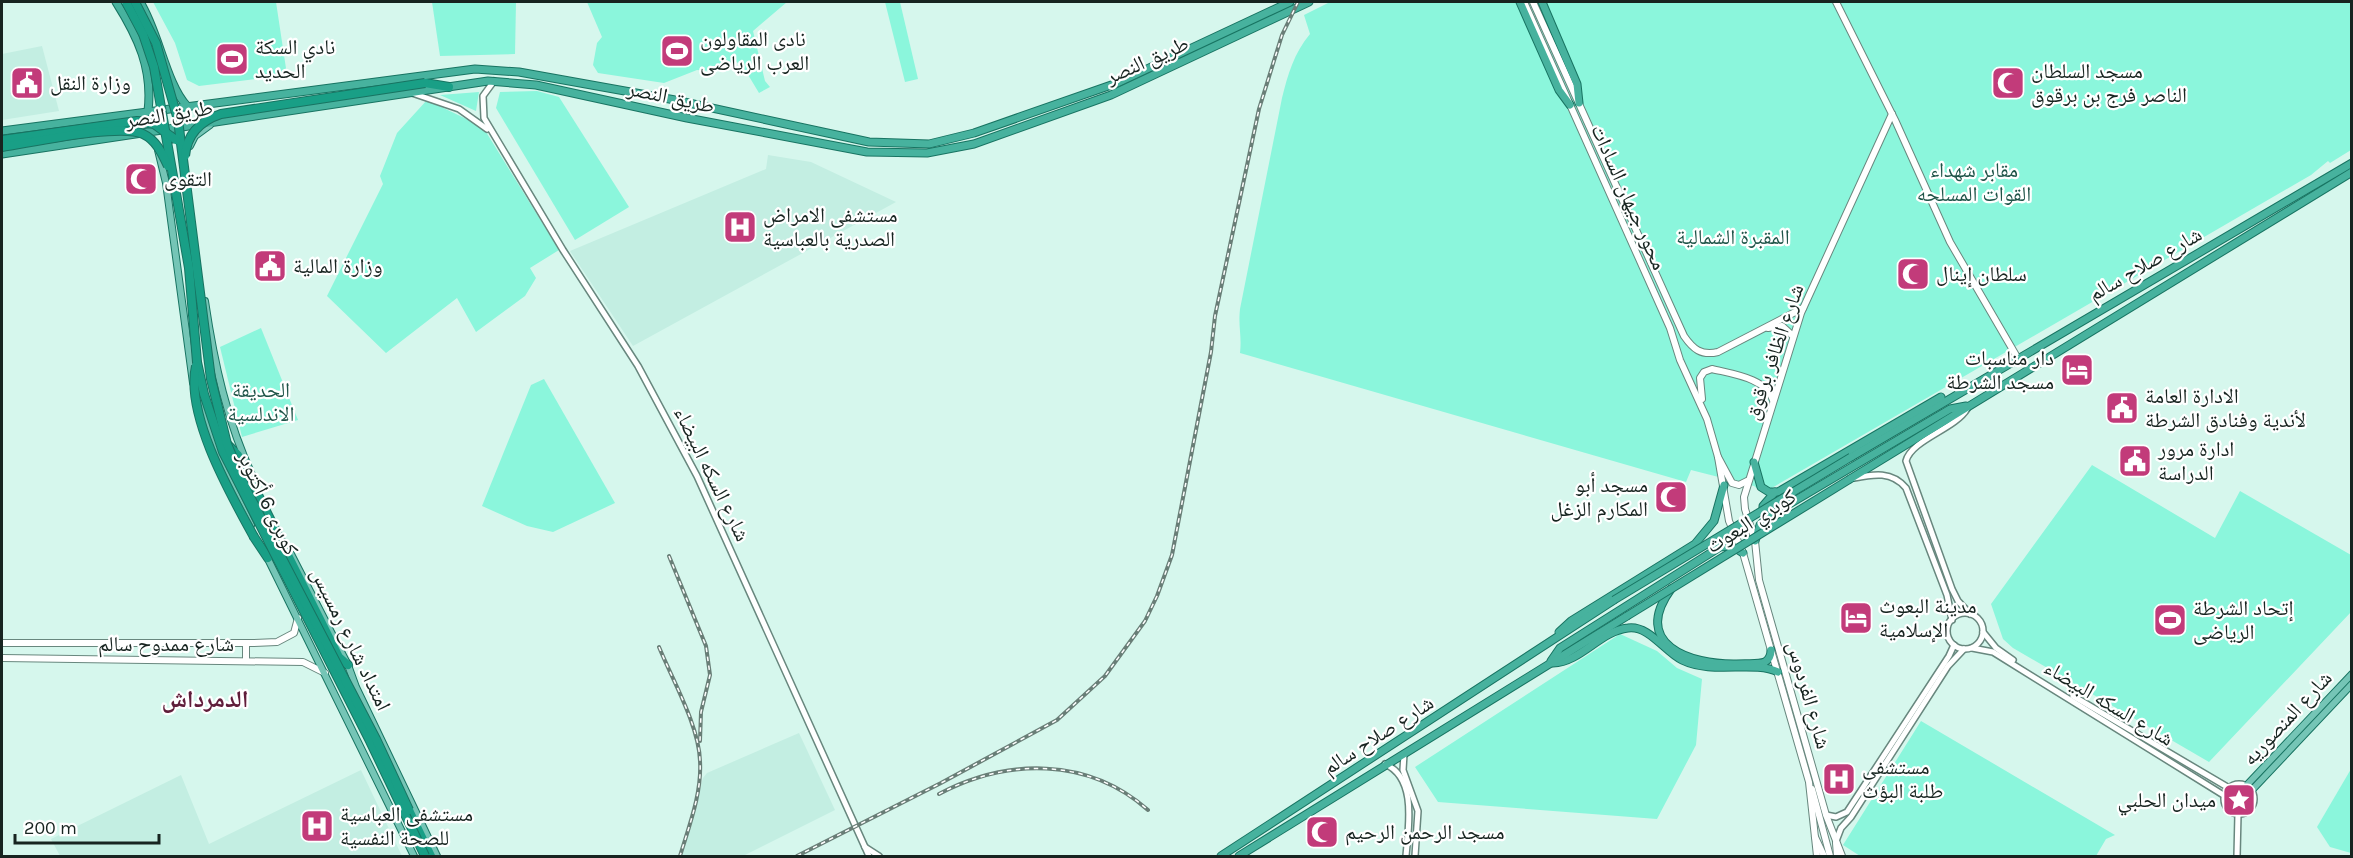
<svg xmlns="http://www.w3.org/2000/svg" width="2353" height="858" font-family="Karla,'Noto Naskh Arabic',sans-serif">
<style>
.built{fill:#c3eee2}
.green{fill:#8bf6dc}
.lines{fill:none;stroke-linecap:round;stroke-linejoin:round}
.tertiary-casing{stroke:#68877e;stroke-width:8}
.secondary-casing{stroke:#68877e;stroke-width:8}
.primary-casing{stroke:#187462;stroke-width:8}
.trunk-casing{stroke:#187462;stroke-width:9}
.motorway-casing{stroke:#187462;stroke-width:10}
.tertiary{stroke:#fff;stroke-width:5}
.secondary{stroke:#fff;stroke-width:6}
.primary{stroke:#75c5b6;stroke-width:6}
.trunk{stroke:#47b29e;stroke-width:7}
.motorway{stroke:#199f86;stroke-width:8}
.rail-casing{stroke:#697e77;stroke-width:4}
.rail{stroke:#fff;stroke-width:1.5;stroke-dasharray:4.5;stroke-linecap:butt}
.trunk-bridge-casing{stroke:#187462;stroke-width:9;stroke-linecap:butt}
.motorway-bridge-casing{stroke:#187462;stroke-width:10;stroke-linecap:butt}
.trunk-bridge{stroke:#47b29e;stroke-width:7}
.motorway-bridge{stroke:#199f86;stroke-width:8}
.labels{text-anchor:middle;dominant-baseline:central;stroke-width:4.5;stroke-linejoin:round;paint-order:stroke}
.poi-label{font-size:21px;fill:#172420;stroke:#fff;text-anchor:start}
.street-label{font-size:21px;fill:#172420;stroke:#fff}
.park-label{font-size:21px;fill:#1e5448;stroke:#fff}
.quarter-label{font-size:24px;font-weight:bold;fill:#601e3b;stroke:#fff}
</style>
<rect width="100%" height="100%" fill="#d6f7ed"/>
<g class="built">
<path d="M42,46L59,111L2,120V54Z"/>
<path d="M768,155L811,162L896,202L633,346L570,251L766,169Z"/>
<path d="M799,733L835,810L743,856H680L703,778L707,773Z"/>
<path d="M361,770L402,856H60L51,839L181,775L209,844Z"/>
</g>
<g class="green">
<path d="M153,2H276L287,75L199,86L187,80L175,43Z"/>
<path d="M432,2H516L515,54L440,56Z"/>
<path d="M587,2H787L753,31L765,81L770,87L759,93L744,68L733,59L727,72L697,70L664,83L598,73L593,65L597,43L602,37Z"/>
<path d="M885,2H900L918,79L905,82Z"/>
<path d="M1330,2H2351V150L2330,163L2328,161L2311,175L1763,493L1754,486L1691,470L1686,482L1240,353C1242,336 1238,326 1240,309L1282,98C1288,74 1294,53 1310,34L1304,15Z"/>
<path d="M537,91L559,97L629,207L575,240L496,108L500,92Z"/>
<path d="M479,92L476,111L440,95Z"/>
<path d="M427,100L483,127L559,250L530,268L536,278L525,296L476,332L457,298L386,353L327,296L383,184L380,176L397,133Z"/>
<path d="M261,328L298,420L242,437L220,347Z"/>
<path d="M544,379L615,503L553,532L527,526L482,506L531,385Z"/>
<path d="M2092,465L2215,538L2240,491L2351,555V612L2209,762L2013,648L2003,639L1991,604Z"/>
<path d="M1620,634L1657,651L1677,668L1702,679L1696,745L1657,819L1438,802L1415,767Z"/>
<path d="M1921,721L2115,835L2106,839L2096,856H1860L1843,845Z"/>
<path d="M2351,769V853L2330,847L2317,827Z"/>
</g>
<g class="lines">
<g class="tertiary-casing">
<g id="tertiary">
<path d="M494,81L483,96L484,118L563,250L638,366L697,476L869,856"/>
<path d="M412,93L459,109L487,129"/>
<path d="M1967,409C1955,429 1911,440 1906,461L1952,589L1958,601L1970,614"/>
<path d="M1854,478C1874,474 1892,471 1906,488L1947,595L1952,620"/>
<circle cx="1965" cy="631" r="18"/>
<path d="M1983,632L1996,648L2013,660"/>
<path d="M1972,648L1993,652L2225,796"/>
<path d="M2073,696L2229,788"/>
<path d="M1404,754L1403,770L1418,811L1415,856"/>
<path d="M1385,764C1418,778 1408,829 1406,856"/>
<circle cx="2239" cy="799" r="15"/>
<path d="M1826,815L1836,817L1847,812L1949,656L1954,645"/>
<path d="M1836,841L1841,828L1851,817L1948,666L1964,649"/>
<path d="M865,847L879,856"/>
<path d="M2237,856L2238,814"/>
</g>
</g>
<g class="secondary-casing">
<g id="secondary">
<path d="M1524,2L1670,328L1680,360L1707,419L1718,457L1729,521L1743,553L1809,782L1817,856"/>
<path d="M1533,2L1684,336C1693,349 1701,356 1718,352L1803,308"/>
<path d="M1836,2L1895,120L1950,242L2017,357"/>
<path d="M1768,328L1782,326L1793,336"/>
<path d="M1702,399L1700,378L1704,372L1712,369C1732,374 1766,378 1773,400"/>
<path d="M1718,457L1732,483L1739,485L1747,481"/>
<path d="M2,643H254L277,642L294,633L298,618"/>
<path d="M2,658L303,662L325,673"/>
<path d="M246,661V643"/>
<path d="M1812,789L1830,856"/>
<path d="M1815,837L1824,856"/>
<path d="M1836,843L1837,856"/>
<path d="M1842,856L1826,815L1759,580L1755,541L1745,509L1744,497L1801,313L1892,114"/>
</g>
</g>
<g class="primary-casing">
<g id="primary">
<path d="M190,146L195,136L210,125"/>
<path d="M158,150L166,183L193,383"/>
<path d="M205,301C214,362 227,423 254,479"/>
<path d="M199,399L224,470L251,525"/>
<path d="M290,552L348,665L356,687L437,856"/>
<path d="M266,555L414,856"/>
<path d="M2246,786L2352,674"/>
<path d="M2252,790L2352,684"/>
</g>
</g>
<g class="trunk-casing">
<g id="trunk">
<path d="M116,2C138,37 153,69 148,111"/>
<path d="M140,2C159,32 166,84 187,106"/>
<path d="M1520,2L1559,90L1570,105"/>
<path d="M1542,2L1577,84L1579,103"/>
<path d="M2,131L475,69L519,72L675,100L869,142L929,144L974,133L1117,83L1290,2"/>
<path d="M2,154L488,81L536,85L687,118L867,152L927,153L974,144L1111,95L1309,2"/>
<path d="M1851,457L2352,163"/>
<path d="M1754,462L1761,487L1769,492H1778L1941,397"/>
<path d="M1850,479L2352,172"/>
<path d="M1769,516L1763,512V506L1775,492"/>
<path d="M1755,541L1760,525L1769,516L1950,409L1966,406"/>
<path d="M1671,589C1631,644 1689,665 1737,664C1745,663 1758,665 1765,662C1770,659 1771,655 1771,650"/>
<path d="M1559,632L1571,621L1695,544L1714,521L1724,485"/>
<path d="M1551,661L1560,648L1720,547L1732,546L1743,553"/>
<path d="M1553,663C1581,662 1600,631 1628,628C1649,625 1665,652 1682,660C1713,675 1753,660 1778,672"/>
<path d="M1221,856L1614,600"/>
<path d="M1239,856L1627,616"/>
</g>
</g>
<g class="motorway-casing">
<g id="motorway">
<path d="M425,83L449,87"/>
<path d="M227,444L238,455L339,657L348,665"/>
<path d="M254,537L268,558"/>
<path d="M409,810L431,856"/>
</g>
</g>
<use href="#tertiary" class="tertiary"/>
<use href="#secondary" class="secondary"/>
<use href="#primary" class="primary"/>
<use href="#trunk" class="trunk"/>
<use href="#motorway" class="motorway"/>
<g class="rail-casing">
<g id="rail">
<path d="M669,556L706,646L710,675L701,712L700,741"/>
<path d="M659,647C673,681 699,726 700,761C702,793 689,826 680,856"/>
<path d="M939,794C1007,758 1088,757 1148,810"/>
<path d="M797,856L941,783L1057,720L1105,676L1145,621L1157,596L1172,555L1211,352L1215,316L1259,109L1282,35L1298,2"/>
</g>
</g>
<use href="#rail" class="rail"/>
<g class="trunk-bridge-casing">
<g id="trunk-bridge">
<path d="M1614,600L1851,457"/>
<path d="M1627,616L1850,479"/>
</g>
</g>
<g class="motorway-bridge-casing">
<g id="motorway-bridge">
<path d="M126,2L143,34L154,67L189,268L197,362L204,394L223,452L370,741L425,856"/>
<path d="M135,2L156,43L178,120L211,379L227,444L247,491L376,739L409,810"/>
<path d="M2,140L137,121L154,124L176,140"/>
<path d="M2,147C30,143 120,123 143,134C156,140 162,153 168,166"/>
<path d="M185,156C187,134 200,121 221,114L425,83"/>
<path d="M196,366C185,415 231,495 254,537"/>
</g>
</g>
<use href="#trunk-bridge" class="trunk-bridge"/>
<use href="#motorway-bridge" class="motorway-bridge"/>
</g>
<defs>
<g id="stadium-square" transform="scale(1.725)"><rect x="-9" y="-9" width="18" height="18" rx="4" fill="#c23b7a" stroke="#fff"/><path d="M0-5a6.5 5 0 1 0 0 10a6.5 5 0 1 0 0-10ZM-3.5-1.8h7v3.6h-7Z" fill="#fff"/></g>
<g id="civic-square" transform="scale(1.725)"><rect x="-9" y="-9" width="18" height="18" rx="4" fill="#c23b7a" stroke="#fff"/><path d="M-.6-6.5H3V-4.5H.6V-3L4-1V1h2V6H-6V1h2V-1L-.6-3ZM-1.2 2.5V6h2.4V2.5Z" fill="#fff"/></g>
<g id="mosque-square" transform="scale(1.725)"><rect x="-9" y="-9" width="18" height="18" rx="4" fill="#c23b7a" stroke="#fff"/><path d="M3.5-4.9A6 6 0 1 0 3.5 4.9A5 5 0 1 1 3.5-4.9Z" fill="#fff"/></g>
<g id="hospital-square" transform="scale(1.725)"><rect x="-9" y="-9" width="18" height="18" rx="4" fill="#c23b7a" stroke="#fff"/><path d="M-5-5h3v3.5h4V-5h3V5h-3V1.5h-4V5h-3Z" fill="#fff"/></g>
<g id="hotel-square" transform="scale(1.725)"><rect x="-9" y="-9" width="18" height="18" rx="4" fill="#c23b7a" stroke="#fff"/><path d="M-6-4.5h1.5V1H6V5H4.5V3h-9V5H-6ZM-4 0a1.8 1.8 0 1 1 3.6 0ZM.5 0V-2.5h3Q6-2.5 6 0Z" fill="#fff"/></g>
<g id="sight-square" transform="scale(1.725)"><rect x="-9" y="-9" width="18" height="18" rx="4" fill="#c23b7a" stroke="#fff"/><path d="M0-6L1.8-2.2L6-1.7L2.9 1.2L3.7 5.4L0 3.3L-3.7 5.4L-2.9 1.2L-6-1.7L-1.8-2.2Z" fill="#fff"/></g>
</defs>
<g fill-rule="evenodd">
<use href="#stadium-square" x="677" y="51"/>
<use href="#stadium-square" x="232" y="59"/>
<use href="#civic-square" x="27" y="83"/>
<use href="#mosque-square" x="2008" y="83"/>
<use href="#mosque-square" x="141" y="179"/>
<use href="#hospital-square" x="740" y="227"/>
<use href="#civic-square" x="270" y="266"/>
<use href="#mosque-square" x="1913" y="274"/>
<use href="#hotel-square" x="2077" y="370"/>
<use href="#civic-square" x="2122" y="408"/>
<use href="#civic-square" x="2135" y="461"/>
<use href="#mosque-square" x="1671" y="497"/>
<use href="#hotel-square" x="1856" y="618"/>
<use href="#stadium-square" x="2170" y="620"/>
<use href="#hospital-square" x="1839" y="779"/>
<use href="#sight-square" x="2239" y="800"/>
<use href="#hospital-square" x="317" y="826"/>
<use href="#mosque-square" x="1322" y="832"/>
</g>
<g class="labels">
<g class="poi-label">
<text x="700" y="39">نادى المقاولون<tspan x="700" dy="24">العرب الرياضى</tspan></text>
<text x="255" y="47">نادي السكة<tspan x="255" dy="24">الحديد</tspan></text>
<text x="2031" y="71">مسجد السلطان<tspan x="2031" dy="24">الناصر فرج بن برقوق</tspan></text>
<text x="50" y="83">وزارة النقل</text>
<text x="164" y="179">التقوى</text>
<text x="763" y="215">مستشفى الامراض<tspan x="763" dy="24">الصدرية بالعباسية</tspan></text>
<text x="293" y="266">وزارة المالية</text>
<text x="1936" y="274">سلطان إينال</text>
<text x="2054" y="358" text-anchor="end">دار مناسبات<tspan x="2054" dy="24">مسجد الشرطة</tspan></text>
<text x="2145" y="396">الادارة العامة<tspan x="2145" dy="24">لأندية وفنادق الشرطة</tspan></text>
<text x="2158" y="449">ادارة مرور<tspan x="2158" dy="24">الدراسة</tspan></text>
<text x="1648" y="485" text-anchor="end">مسجد أبو<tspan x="1648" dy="24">المكارم الزغل</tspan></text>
<text x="1879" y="606">مدينة البعوث<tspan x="1879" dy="24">الإسلامية</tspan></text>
<text x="2193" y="608">إتحاد الشرطة<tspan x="2193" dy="24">الرياضى</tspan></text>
<text x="1862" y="767">مستشفى<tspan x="1862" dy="24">طلبة البؤث</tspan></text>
<text x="2216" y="800" text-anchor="end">ميدان الحلبي</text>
<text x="340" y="814">مستشفى العباسية<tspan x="340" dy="24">للصحة النفسية</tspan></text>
<text x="1345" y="832">مسجد الرحمن الرحيم</text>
</g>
<g class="street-label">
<text transform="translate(1147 60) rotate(-24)">طريق النصر</text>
<text transform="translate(671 97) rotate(12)">طريق النصر</text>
<text transform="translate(169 114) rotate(-9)">طريق النصر</text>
<text transform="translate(1629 197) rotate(66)">محور جيهان السادات</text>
<text transform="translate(2145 264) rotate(-30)">شارع صلاح سالم</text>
<text transform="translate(1774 352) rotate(-71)">شارع الظافر برقوق</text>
<text transform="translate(712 474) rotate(64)">شارع السكه البيضاء</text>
<text transform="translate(268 503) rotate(64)">كوبرى 6 أكتوبر</text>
<text transform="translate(1751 521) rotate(-32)">كوبري البعوث</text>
<text transform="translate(351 639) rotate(64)">امتداد شارع رمسيس</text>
<text x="166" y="644">شارع ممدوح سالم</text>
<text transform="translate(1809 695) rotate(74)">شارع الفردوس</text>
<text transform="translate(2109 703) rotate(31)">شارع السكه البيضاء</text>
<text transform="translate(2287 718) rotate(-47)">شارع المنصوريه</text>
<text transform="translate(1378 735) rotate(-33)">شارع صلاح سالم</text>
</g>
<g class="park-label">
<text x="1974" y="170">مقابر شهداء<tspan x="1974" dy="24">القوات المسلحه</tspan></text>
<text x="1733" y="237">المقبرة الشمالية</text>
<text x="261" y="390">الحديقة<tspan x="261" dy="24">الاندلسية</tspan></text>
</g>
<g class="quarter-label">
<text x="205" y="699">الدمرداش</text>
</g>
</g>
<rect width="2353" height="858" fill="none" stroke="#172420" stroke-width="6"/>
<path d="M15 834v9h144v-9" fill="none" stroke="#172420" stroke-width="3"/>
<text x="24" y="834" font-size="18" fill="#172420" stroke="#ffffff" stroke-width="4.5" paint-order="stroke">200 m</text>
</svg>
